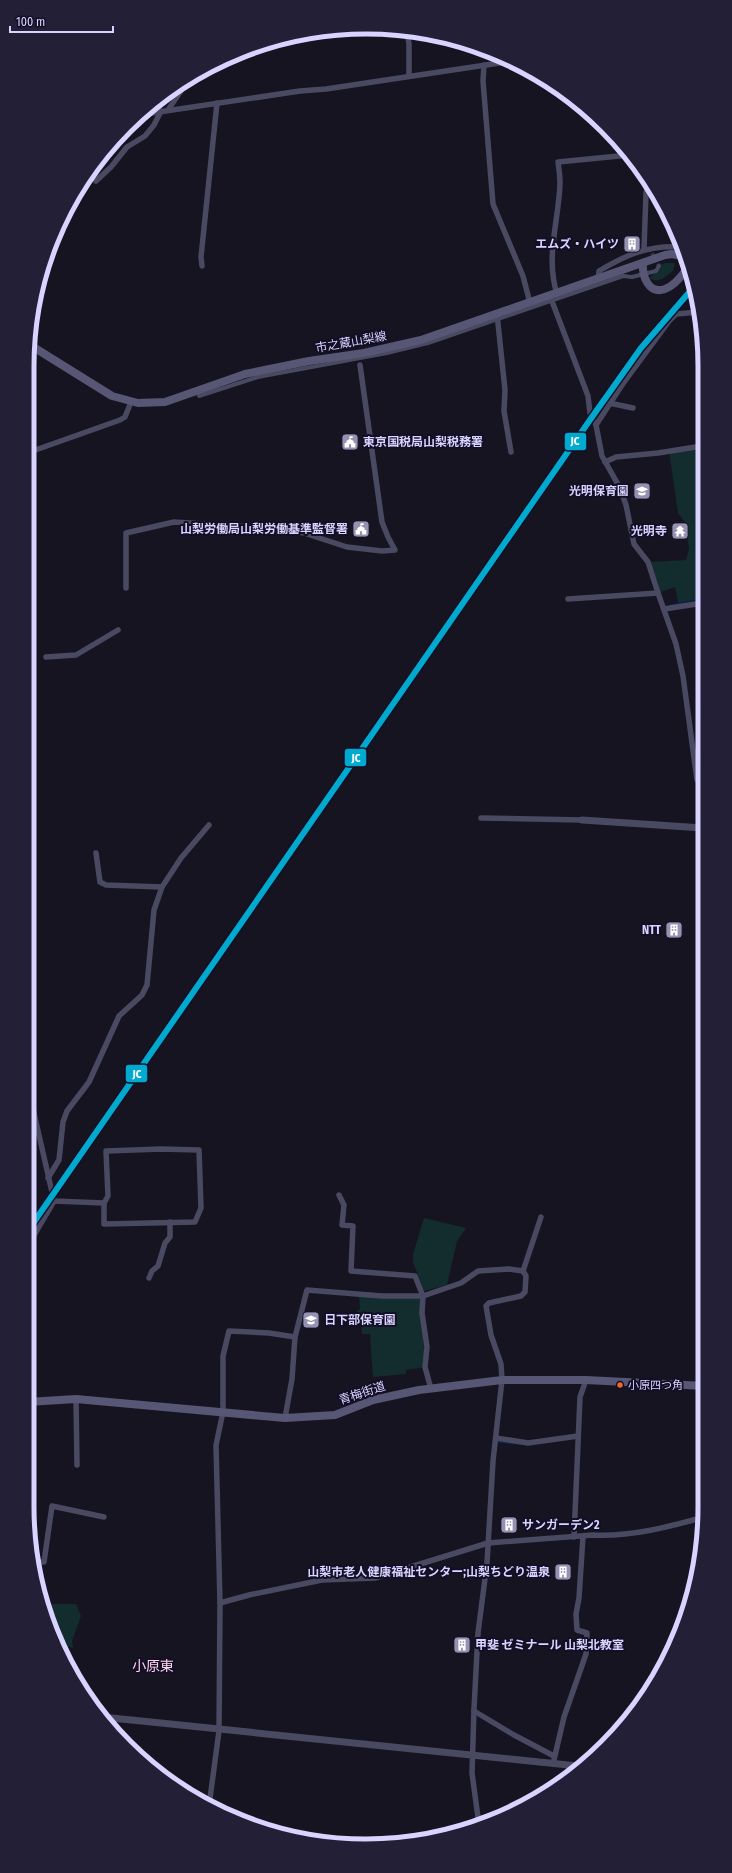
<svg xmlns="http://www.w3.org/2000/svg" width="732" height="1873" font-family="'Fira Sans Condensed','Noto Sans JP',sans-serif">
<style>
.green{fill:#132c2d}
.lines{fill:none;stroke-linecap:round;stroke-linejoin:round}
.stream{stroke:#0d2144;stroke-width:2}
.pedestrian-tunnel{stroke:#333142;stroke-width:4;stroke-dasharray:4 2;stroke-linecap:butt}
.pedestrian{stroke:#4a4962;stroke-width:4}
.minor{stroke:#4a4962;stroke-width:5.5}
.tertiary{stroke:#4a4962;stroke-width:7}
.secondary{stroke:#575674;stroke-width:8}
.rail-1-casing{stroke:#130f26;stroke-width:9}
.rail-1{stroke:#00a9ce;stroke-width:6}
.bus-dot{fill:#f26522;stroke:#130f26;stroke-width:1.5}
.labels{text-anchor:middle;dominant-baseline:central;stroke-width:4;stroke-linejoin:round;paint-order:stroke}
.bus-label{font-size:11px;fill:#d9d4ff;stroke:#130f26;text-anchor:start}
.poi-label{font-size:12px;font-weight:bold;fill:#d9d4ff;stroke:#130f26;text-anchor:end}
.street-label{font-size:12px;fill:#d9d4ff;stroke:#130f26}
.quarter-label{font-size:14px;fill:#ffd6f0;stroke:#130f26}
.rim{fill:none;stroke:#d9d4ff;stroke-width:5}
.line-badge{stroke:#130f26;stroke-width:1.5}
.badge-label{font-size:11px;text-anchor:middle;font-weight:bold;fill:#fff}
</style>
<rect width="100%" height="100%" fill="#161421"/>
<g class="green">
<path d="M665,263H675L673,271C665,277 659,284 649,278L660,269L661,265Z"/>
<path d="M702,446L703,603L679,607L675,587L658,593L648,562L686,560L689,549L685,522L678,513L669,451Z"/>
<path d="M424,1218L466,1228L457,1241L447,1285L424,1291L413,1262V1254Z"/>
<path d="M419,1294L422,1313L425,1367L406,1370V1374L373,1377L370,1334H362V1325L357,1324V1311L360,1309L359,1295Z"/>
<path d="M43,1604H76L81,1616L72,1641L73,1648L58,1644L45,1616Z"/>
</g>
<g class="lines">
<g class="stream">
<path d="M671,605L702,599V587"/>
<path d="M499,1442L514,1444"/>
</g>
<path class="pedestrian-tunnel" d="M649,248L659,266"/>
<path class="pedestrian" d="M199,396L258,377L387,353L428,343L623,276L632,277L656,271L659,266"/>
<g class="minor">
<path d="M407,31L409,44V76"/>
<path d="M484,65L483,81L493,204L523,276L530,303"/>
<path d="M168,110L191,76"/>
<path d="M139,115L300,91L326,89L506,62"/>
<path d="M96,181L111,167L127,147L145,136L154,125L161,111"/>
<path d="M644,249L646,193L648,183"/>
<path d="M202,266L201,257L217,103"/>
<path d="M598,279L599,271C626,255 648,245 680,247"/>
<path d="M557,294C545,257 559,220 560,183C560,176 559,169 558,162L629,155"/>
<path d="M550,296L588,396L590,413L596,425L602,456L620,488L626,505L634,544L648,562L658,593L676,644L683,676L697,780H703"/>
<path d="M497,314L505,390L504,411L511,452"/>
<path d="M609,403L633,408"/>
<path d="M596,425L624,382L669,321L676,314L699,312"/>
<path d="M27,453L120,420L125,417L131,402"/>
<path d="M605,462L616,457L658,453L702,446"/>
<path d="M126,588V533L174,522L268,528L304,533L347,547L382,551L395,550L388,537L382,522L360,365"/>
<path d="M568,599L658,593"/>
<path d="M664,609L703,603"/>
<path d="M46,657L76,655L118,630"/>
<path d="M481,818L582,820"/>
<path d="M96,853L100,882L106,885L162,887"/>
<path d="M27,1073L31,1100L54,1201"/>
<path d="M161,1149L199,1150L201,1208L195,1222L104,1224V1203L108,1196L106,1151Z"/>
<path d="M48,1178L59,1160L63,1122L67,1111L89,1082L119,1016L142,995L147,985L154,910L162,887L181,858L209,825"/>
<path d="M339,1195L344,1205L342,1225L353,1226L351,1271L415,1276L423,1296L422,1313L427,1347L425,1367L431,1389"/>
<path d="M54,1201L104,1203"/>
<path d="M27,1247L54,1201"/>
<path d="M149,1278L152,1271L158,1266L165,1243L170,1237V1222"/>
<path d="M76,1399L77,1465"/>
<path d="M285,1418L292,1379L295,1337L307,1290L382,1296H423L461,1283L478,1271L509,1269L523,1271"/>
<path d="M496,1438L528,1443L578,1436"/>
<path d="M574,1537L580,1397L586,1380"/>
<path d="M36,1562H44L52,1506L104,1517"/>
<path d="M220,1603L249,1595L322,1580L375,1578L488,1543L593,1535C630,1537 669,1527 704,1517"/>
<path d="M474,1711L514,1735L554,1756"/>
<path d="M553,1764L564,1717L586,1654L587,1633L577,1630L576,1614L579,1598L583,1536"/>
<path d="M209,1806L219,1731L220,1603L216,1445L223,1412V1356L229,1331L269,1333L295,1337"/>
<path d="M479,1825L472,1773L474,1709L478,1633L487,1563L493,1461L502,1380L501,1364L491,1335L486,1306L489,1303L521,1296L525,1292L526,1276L523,1271L541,1217"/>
</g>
<g class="tertiary">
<path d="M582,820L703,828"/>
<path d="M102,1717L578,1766"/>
</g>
<g class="secondary">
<path d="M643,263C642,275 648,295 665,289C674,286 681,277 686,270"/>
<path d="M30,345L112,396L138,403L165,402L245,374L309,361L364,353L421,340L665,255L672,254L682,256"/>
<path d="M27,1402L76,1399L285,1418L335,1415L373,1400L419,1390L502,1380H586L705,1386"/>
</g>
<g class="rail-1-casing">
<path id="rail-1" d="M27,1232L592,417L641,348L692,289"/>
</g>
<use href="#rail-1" class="rail-1"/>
</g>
<defs>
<g id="building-square" transform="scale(0.9)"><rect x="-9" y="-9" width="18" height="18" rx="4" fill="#9591b1" stroke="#130f26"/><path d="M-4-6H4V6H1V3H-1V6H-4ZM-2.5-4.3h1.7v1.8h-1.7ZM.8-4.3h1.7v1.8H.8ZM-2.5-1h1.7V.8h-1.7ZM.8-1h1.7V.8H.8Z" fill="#fff"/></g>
<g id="civic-square" transform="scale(0.9)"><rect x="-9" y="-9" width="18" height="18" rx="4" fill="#9591b1" stroke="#130f26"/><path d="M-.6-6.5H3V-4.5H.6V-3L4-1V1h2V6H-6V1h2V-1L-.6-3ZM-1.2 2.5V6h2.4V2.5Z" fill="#fff"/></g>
<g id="school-square" transform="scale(0.9)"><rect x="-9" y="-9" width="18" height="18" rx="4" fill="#9591b1" stroke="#130f26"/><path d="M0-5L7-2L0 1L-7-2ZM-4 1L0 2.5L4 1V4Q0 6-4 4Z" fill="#fff"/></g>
<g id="temple-square" transform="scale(0.9)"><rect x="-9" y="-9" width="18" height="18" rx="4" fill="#9591b1" stroke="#130f26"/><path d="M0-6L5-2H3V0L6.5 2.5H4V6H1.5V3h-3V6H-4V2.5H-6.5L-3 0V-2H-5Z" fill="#fff"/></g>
</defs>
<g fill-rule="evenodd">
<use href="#building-square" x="632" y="244"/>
<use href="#civic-square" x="350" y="442"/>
<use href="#school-square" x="642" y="491"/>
<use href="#civic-square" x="361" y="529"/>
<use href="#temple-square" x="680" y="531"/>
<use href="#building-square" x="674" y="930"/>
<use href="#school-square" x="311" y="1320"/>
<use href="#building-square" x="509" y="1525"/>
<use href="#building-square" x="563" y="1572"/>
<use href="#building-square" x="462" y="1645"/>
</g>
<circle class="bus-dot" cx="620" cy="1385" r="3.5"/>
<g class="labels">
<g class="bus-label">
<text x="628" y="1385">小原四つ角</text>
</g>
<g class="poi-label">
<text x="619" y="244">エムズ・ハイツ</text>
<text x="363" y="442" text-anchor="start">東京国税局山梨税務署</text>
<text x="629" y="491">光明保育園</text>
<text x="348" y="529">山梨労働局山梨労働基準監督署</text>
<text x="667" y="531">光明寺</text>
<text x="661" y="930">NTT</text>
<text x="324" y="1320" text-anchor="start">日下部保育園</text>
<text x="522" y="1525" text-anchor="start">サンガーデン2</text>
<text x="550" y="1572">山梨市老人健康福祉センター;山梨ちどり温泉</text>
<text x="475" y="1645" text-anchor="start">甲斐 ゼミナール 山梨北教室</text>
</g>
<g class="street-label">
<text transform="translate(351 342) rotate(-10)">市之蔵山梨線</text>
<text transform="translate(362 1393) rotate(-18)">青梅街道</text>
</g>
<g class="quarter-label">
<text x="153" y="1666">小原東</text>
</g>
</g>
<path d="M0 0H732V1873H0ZM366 34H366A332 332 0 0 1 698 366V1507A332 332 0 0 1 366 1839H366A332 332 0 0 1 34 1507V366A332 332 0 0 1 366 34Z" fill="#231f37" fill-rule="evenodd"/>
<path class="rim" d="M366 34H366A332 332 0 0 1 698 366V1507A332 332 0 0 1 366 1839H366A332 332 0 0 1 34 1507V366A332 332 0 0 1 366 34Z"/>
<g class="line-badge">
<rect x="564" y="432" width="23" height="19" rx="4" fill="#00a9ce"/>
<rect x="344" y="748" width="23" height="19" rx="4" fill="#00a9ce"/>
<rect x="125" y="1064" width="23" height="19" rx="4" fill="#00a9ce"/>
</g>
<g class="badge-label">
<text x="575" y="445">JC</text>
<text x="356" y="762">JC</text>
<text x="137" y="1078">JC</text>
</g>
<path d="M10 26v6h103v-6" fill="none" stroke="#d9d4ff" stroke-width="2"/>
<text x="16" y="26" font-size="12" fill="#d9d4ff" stroke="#130f26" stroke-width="3" paint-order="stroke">100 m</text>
</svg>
